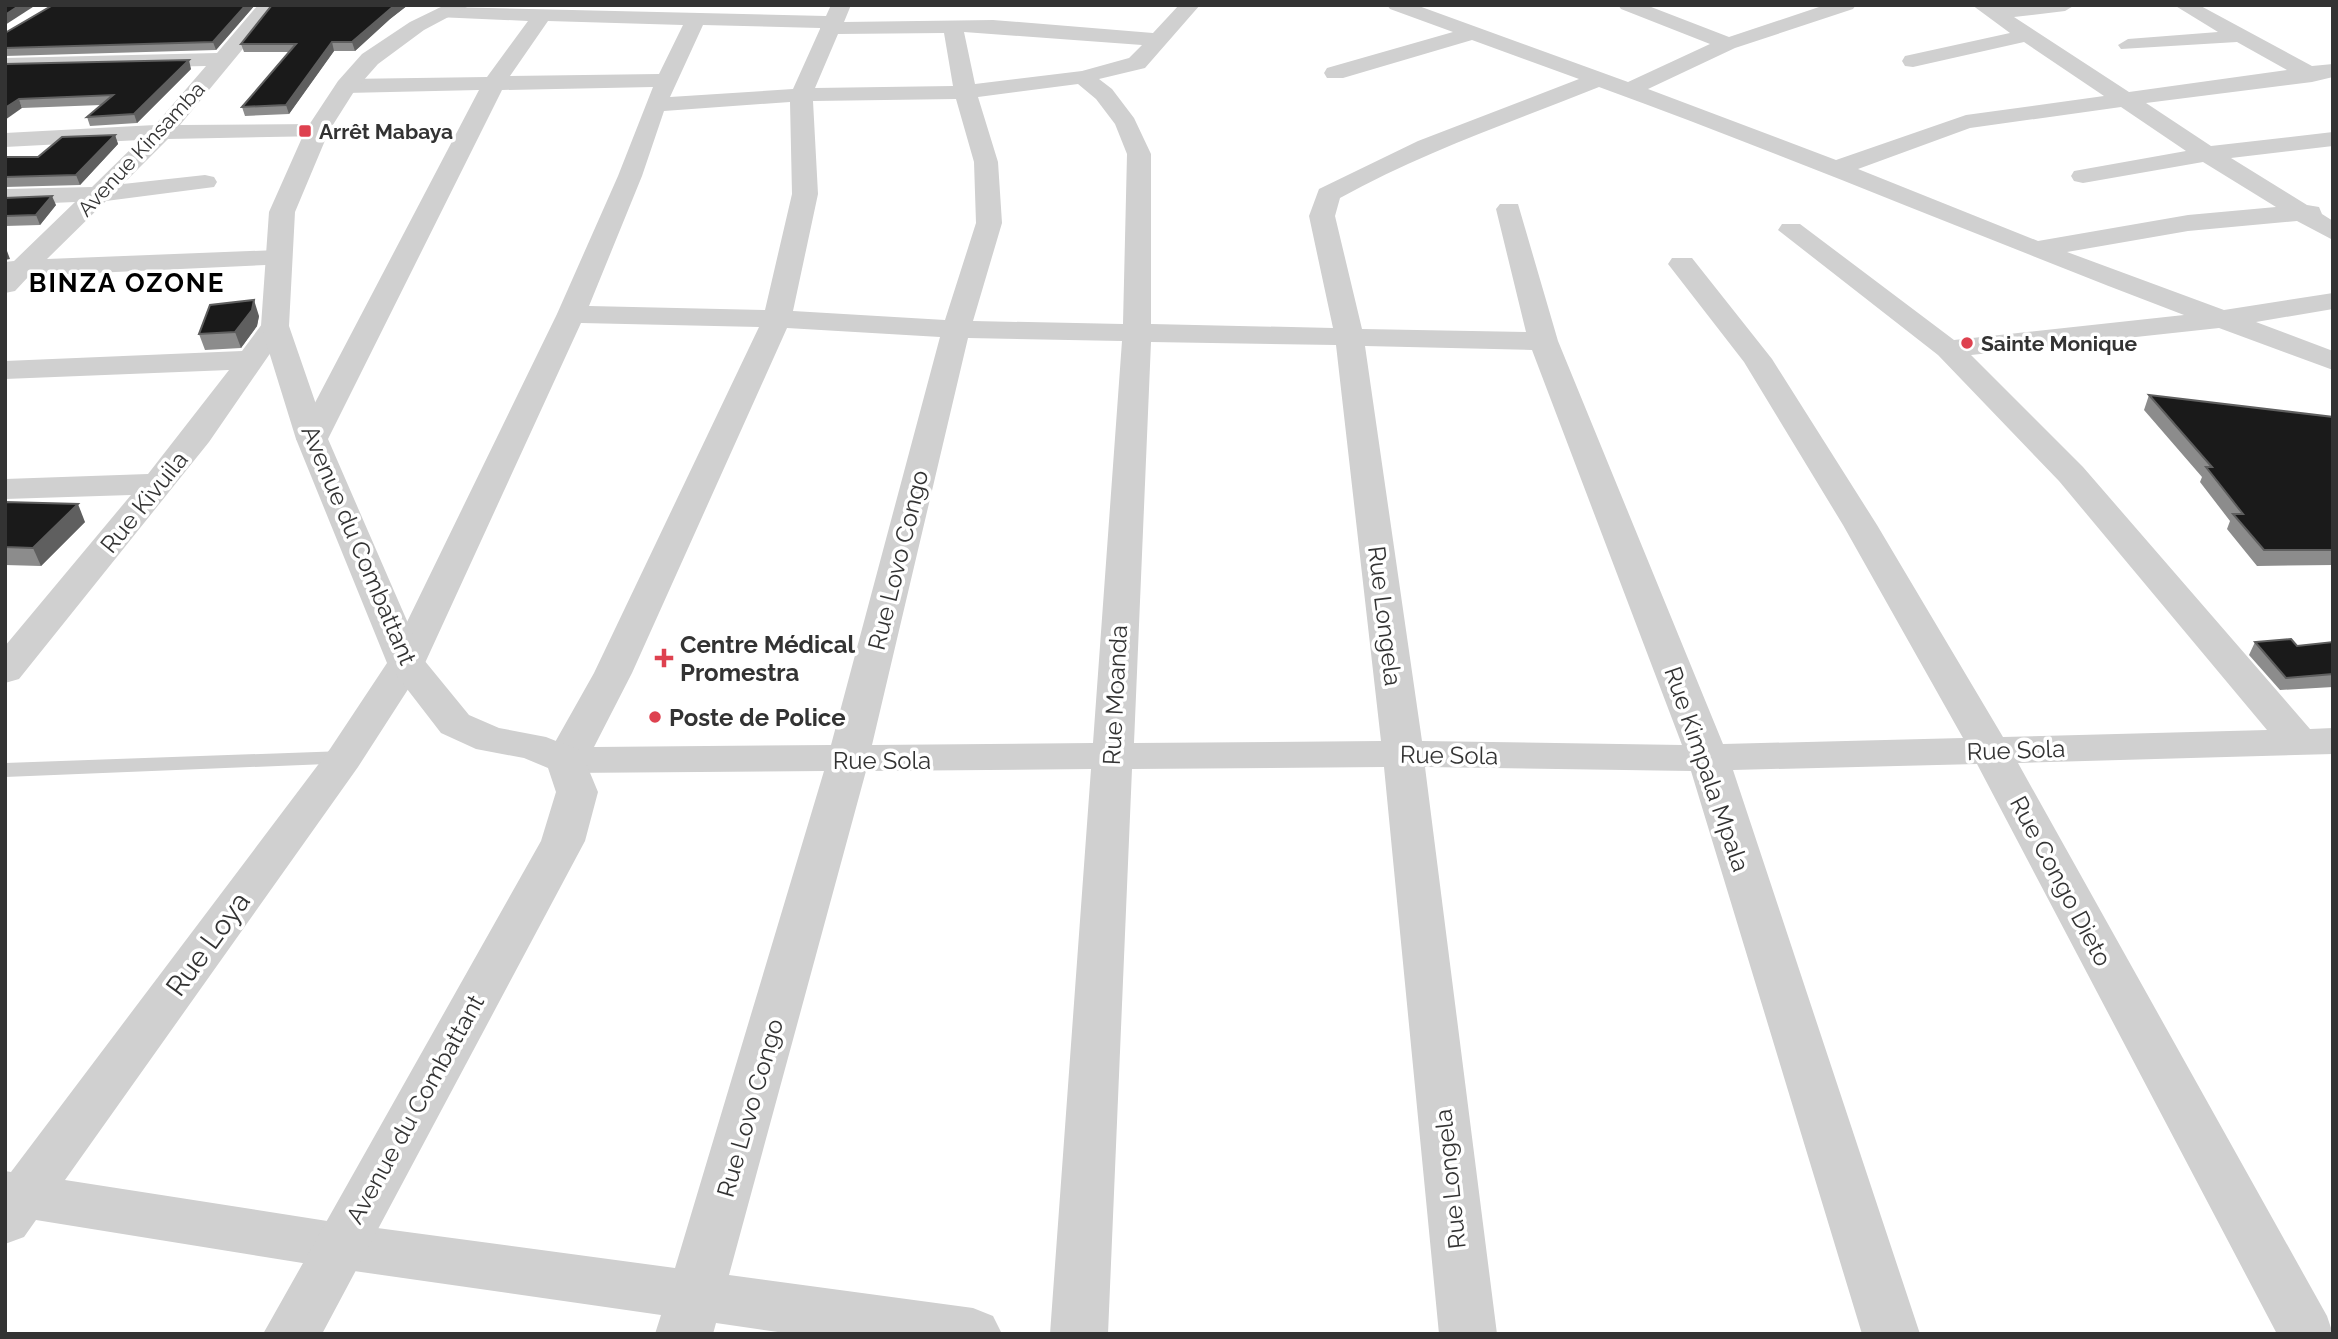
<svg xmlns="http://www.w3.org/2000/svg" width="2338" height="1339" font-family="Raleway,sans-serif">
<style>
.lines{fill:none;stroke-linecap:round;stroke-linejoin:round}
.service{fill:#d0d0d0;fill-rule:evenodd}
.minor{fill:#d0d0d0;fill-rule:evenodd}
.tertiary{fill:#d0d0d0;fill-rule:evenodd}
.wall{fill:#8c8c8c}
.shaded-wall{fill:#5f5f5f}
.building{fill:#1a1a1a;stroke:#5f5f5f;stroke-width:2}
.poi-dot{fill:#de414f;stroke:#fff;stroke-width:2.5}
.labels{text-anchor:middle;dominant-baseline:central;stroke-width:7;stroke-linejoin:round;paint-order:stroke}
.far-poi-label{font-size:21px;font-weight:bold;fill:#333;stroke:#fff;text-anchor:start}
.far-street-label{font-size:21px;fill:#333;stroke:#fff}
.street-label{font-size:24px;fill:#333;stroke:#fff}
.poi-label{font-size:24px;font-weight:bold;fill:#333;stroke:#fff;text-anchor:start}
.far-district-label{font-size:26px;font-weight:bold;letter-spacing:2px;fill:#000;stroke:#fff}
.near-street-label{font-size:28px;fill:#333;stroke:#fff}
</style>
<rect width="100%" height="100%" fill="#fff"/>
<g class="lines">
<path class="service" d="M344,751L351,753L354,758L351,763L5,777V763Z"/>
<g class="minor">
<path d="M258,5H279L180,125L317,124L325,126L329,131L325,136L168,139L123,184L205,175L214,177L217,182L214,187L106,201L47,259L278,250L288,252L291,258L288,264L29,276L15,291L5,293V262L14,261L75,202L5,205V189L92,187L140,140L5,147V133L155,125L206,66L5,70V58L217,53Z"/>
<path d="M831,5H851L844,22L993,20L1153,33L1179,5H1200L1145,68L1099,79L1112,89L1134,118L1151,154V324L1333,328L1309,216L1319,189L1418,141L1579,79L1472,40L1343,78H1327L1324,73L1327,68L1453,32L1390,9L1387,5H1416L1628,82L1710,44L1621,9L1618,5H1646L1729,37L1825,5H1856L1853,9L1735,48L1648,89L1836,160L1966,115L2104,96L2024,42L1913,67L1905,66L1902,61L1905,56L2010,33L1972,5H2075L2065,11L2014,17L2129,92L2287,70L2237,42L2121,49L2118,45L2128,39L2218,32L2174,5H2199L2312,66L2333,64V77L2312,82L2146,103L2211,146L2333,132V146L2231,158L2307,205L2319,207L2322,214L2333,221V240L2297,221L2188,231L2067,252L2224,310L2333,293V309L2256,322L2333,351V370L2219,328L1971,355L2083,467L2310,729L2333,728V754L2018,763L2327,1316L2333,1334H2277L1977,764L1733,770L1920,1334H1862L1691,771L1425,767L1497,1334H1439L1384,767L1132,769L1108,1334H1050L1091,769L866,771L729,1275L973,1308L993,1316L1002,1334H792L716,1323L713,1334H655L661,1315L340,1269L36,1220L24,1237L5,1244V1171L11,1172L330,749L387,663L557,314L618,176L653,87L502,90L328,439L323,446L312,449L301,446L296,439L479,90L346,93L335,86L346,79L487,77L528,21L437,17L434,13L437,9L444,7L826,16ZM548,21L683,25L659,74L510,76ZM703,25L820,28V29L793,89L670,97ZM964,32L1142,45L1129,58L1082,71L975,84ZM944,33L953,86L815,88L838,34ZM1078,84L1096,99L1115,124L1127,154L1123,324L973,321L1002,223L998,162L978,97ZM1599,87C1796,159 1988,240 2184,315L1954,340L1800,224H1782L1778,230L1938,355L2059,481L2267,730L2003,737L1877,525L1772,359L1692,258H1672L1668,264L1744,362L1843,525L1963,738L1723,744L1558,341L1518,204H1500L1496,209L1526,332L1362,329L1335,216L1340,198C1423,152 1512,122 1599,87ZM956,99L974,162L976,223L945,320L793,311L818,194L813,101ZM790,102L792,194L765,310L589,306L642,176L664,111ZM2121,107L2186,151L2074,171L2071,176L2074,181L2083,183L2203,162L2276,207L2188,215L2038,241L1858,169L1970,128ZM581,323L759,327L594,673L545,760L551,769L566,773L824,771L675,1268L340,1223L65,1180L358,767L425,663ZM787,328L940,337L831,745L594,747L632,673ZM968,338L1122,341L1093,743L872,745ZM1151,342L1336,345L1381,741L1134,743ZM1365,346L1532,350L1682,745L1422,741Z"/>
<path d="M275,317L285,320L289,326L209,442L19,679L5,683V646L131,495L5,499V479L148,474L229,370L5,379V361L242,351L265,320Z"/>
</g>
<path class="tertiary" d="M445,5H471L424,30L378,64L355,90L329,131L295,212L289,326L328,439L424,660L469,715L499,728L546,737L581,751L598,792L585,841L322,1334H263L541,841L556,792L548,768L524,758L476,749L441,733L387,663L296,439L261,326L269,212L305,131L338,81L362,54L410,22Z"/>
</g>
<g class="wall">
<path d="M53,5H255L216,50L5,56V33Z"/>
<path d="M272,5H408L390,19L355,51H334L289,114L245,116L242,107L289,52H244L241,44Z"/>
<path d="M5,64L191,69L137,123L90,126L87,117L101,105L22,108Z"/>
<path d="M115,135L118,144L80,185L5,187V157H38Z"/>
<path d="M5,198L56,205L40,225L5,226Z"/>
<path d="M259,316L257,326L241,348L205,350L199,334Z"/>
<path d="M2149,395L2333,417V565L2257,566L2227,529L2230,521L2200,482L2202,477L2144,410Z"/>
<path d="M5,502L85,522L41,566L5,565Z"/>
<path d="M2255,642L2297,646L2333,642V687L2280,690L2249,655Z"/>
</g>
<g class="shaded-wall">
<path d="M20,5H36L5,25V15Z"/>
<path d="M246,5H255L216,50L213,42Z"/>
<path d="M395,5H408L390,19L355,51L352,42Z"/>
<path d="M332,42L334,51L289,114L286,105Z"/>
<path d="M189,60L191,69L137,123L134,114Z"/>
<path d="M19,99L22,108L5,120V108Z"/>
<path d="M115,135L118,144L80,185L76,175Z"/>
<path d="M52,196L56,205L40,225L36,215Z"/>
<path d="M5,251H7L10,259L5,260Z"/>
<path d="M254,300L259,316L257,326L241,348L235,332Z"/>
<path d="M78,504L85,522L41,566L33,548Z"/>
</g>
<g class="building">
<path d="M5,5H20L5,15Z"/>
<path d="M53,5H246L213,42L5,48V33Z"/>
<path d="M272,5H395L352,42H332L286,105L242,107L296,44H241Z"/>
<path d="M189,60L134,114L87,117L113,95L19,99L5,108V64Z"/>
<path d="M115,135L76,175L5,177V157H38L62,137Z"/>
<path d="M52,196L36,215L5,216V198Z"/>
<path d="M254,300L252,310L235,332L199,334L210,305Z"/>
<path d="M2149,395L2333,417V550H2264L2233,514H2243L2206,467H2212Z"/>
<path d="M5,502L78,504L33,548L5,547Z"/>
<path d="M2291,639L2297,646L2333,642V674L2286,678L2255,642Z"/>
</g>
<g class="poi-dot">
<rect x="298" y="124" width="14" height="14" rx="3.5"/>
<circle cx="1967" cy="343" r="7"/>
<path d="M660.5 647.5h7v7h7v7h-7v7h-7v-7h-7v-7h7z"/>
<circle cx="655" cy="717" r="7"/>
</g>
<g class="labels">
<g class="far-poi-label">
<text x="319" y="131">Arrêt Mabaya</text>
<text x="1981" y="343">Sainte Monique</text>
</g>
<g class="far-street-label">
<text transform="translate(141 149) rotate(-47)">Avenue Kinsamba</text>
</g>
<g class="street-label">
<text transform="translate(144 502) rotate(-51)">Rue Kivuila</text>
<text transform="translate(359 545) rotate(67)">Avenue du Combattant</text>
<text transform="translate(898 560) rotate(-76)">Rue Lovo Congo</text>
<text transform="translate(1385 616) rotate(83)">Rue Longela</text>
<text transform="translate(1115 695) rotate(-87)">Rue Moanda</text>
<text transform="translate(2016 750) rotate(-2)">Rue Sola</text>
<text transform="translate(1449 755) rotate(1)">Rue Sola</text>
<text x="882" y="760">Rue Sola</text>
<text transform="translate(1707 769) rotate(71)">Rue Kimpala Mpala</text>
<text transform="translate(2061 881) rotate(62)">Rue Congo Dieto</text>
<text transform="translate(750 1108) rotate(-74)">Rue Lovo Congo</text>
<text transform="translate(415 1109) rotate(-61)">Avenue du Combattant</text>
<text transform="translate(1450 1179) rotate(-96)">Rue Longela</text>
</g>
<g class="poi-label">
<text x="680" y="644">Centre Médical<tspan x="680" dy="28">Promestra</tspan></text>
<text x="669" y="717">Poste de Police</text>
</g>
<g class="far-district-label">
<text x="127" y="283">BINZA OZONE</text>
</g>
<g class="near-street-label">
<text transform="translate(208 944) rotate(-54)">Rue Loya</text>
</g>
</g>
<rect width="2338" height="1339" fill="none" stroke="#333333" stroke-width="14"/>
</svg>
